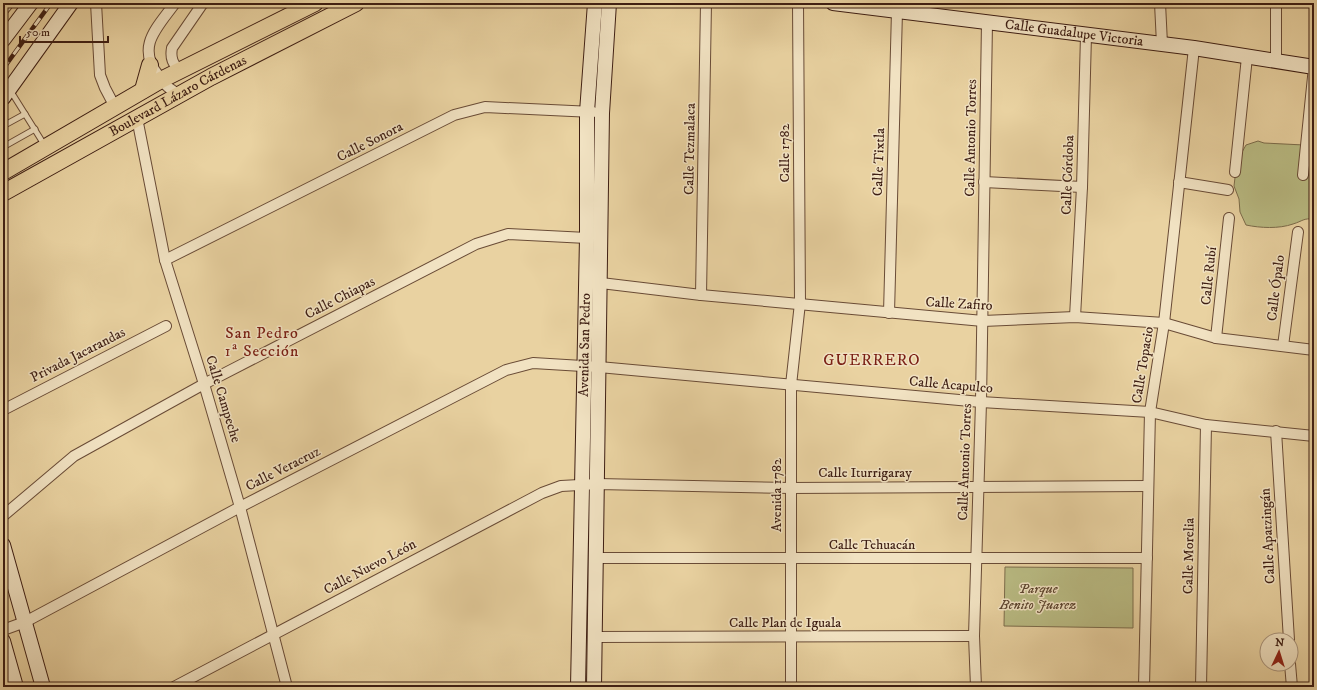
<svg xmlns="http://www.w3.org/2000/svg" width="1317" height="690" font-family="'IM FELL DW Pica',serif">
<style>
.green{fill:#b9bb83;stroke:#7c6c4b}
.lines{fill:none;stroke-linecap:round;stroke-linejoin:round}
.lane-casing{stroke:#694b36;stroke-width:7}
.street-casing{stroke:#694b36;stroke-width:12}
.secondary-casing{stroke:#3e1e13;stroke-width:16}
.primary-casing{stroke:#3e1e13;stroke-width:18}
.lane{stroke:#f1e2c2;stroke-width:5}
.street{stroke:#f1e2c2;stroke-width:10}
.secondary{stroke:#f1e2c2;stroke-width:14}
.primary{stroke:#e9d2a1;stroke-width:16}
.rail-casing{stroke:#3e1e13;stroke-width:4.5}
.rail{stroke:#f1e2c2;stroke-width:3;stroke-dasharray:9;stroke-linecap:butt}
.labels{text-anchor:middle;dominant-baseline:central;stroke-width:3;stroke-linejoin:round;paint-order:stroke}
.street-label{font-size:14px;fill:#3e1e13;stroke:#f1e2c2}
.park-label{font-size:14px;font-style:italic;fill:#5d452f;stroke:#f1e2c2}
.quarter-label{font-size:16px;letter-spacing:1px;fill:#7a1f14;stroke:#f1e2c2}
</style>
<rect width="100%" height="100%" fill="#e9d2a1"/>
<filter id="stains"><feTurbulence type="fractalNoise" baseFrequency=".005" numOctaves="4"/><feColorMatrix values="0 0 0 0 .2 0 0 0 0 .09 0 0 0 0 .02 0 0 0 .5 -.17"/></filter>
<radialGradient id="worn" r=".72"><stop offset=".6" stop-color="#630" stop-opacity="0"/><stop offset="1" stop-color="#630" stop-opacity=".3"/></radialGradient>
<g class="green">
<path d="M1258,141L1264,143L1304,145L1314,178V219C1303,218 1303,221 1293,224C1279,229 1260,228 1246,225L1240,212L1239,199L1234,186L1237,161L1246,145Z"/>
<path d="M1005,567L1133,568V628L1004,626Z"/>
</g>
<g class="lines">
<g class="lane-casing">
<g id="lane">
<path d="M3,14L12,3"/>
<path d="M10,90L45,146"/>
<path d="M3,126L25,114"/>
<path d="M3,147L35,129"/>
</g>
</g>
<g class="street-casing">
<g id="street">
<path d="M96,3L100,75L105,88L115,107"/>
<path d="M175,3C157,28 136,46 158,75C165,85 170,91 181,94"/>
<path d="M1160,3L1162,44"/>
<path d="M1276,3V62"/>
<path d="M180,72C173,63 170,59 172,48L203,3"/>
<path d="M137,118L165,260L204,384L240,507L287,687"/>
<path d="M1235,172L1247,57"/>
<path d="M1303,175L1314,67"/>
<path d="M984,182L1082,187"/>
<path d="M1179,182L1228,190"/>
<path d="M165,260L454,115L485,107L593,112"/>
<path d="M601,283L701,295L983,321L1075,317L1164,323L1216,338L1314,350"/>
<path d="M701,295L706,3"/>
<path d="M889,313L897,11"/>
<path d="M1075,317L1082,187L1086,35"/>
<path d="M1216,338L1229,218"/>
<path d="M1283,346L1298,232"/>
<path d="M3,410L166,326"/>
<path d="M1276,431L1289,640"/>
<path d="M3,516L74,456L204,384L476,244L508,234L587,238"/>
<path d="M597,558H1147"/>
<path d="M3,630L25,622L240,507L506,370L533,363L599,367L981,402L1150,412L1206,425L1314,436"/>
<path d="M595,637L974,636"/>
<path d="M1290,664L1292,687"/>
<path d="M174,687L542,493L561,486L598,484L791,488L1148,486"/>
<path d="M791,687V385L800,303L798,3"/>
<path d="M976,687L974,636L981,402L987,22"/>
<path d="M1144,687L1150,412L1164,323L1194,48"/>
<path d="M1201,687L1206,425"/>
</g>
</g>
<g class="secondary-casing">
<g id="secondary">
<path id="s1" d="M833,3L1194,48L1314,67"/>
<path d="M3,40L31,3"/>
<path d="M3,98L71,3"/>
<path d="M3,545L43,687"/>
<path d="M3,641L16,687"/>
<path id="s2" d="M578,687L587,238V112L595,3"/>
<path d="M594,687L602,113L609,3"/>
</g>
</g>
<g class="primary-casing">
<g id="primary">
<path d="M143,90L150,65"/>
<path d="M3,172L161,80L315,3"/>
<path id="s3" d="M3,193L211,77L356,3"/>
</g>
</g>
<use href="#lane" class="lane"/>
<use href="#street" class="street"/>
<use href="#secondary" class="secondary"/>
<use href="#primary" class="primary"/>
<g class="rail-casing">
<path id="rail" d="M3,69L51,3"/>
</g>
<use href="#rail" class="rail"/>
</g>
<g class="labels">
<g class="street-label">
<text stroke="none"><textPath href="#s1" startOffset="243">Calle Guadalupe Victoria</textPath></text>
<text stroke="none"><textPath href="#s3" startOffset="200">Boulevard Lázaro Cárdenas</textPath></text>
<text transform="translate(971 138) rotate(-89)">Calle Antonio Torres</text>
<text transform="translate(370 142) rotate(-27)">Calle Sonora</text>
<text transform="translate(690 149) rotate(-89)">Calle Tezmalaca</text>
<text transform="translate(785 153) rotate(-90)">Calle 1782</text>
<text transform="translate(879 162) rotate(-88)">Calle Tixtla</text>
<text transform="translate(1068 175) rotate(-88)">Calle Córdoba</text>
<text transform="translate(1209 276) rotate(-84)">Calle Rubí</text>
<text transform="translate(1276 288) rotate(-83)">Calle Ópalo</text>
<text transform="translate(340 298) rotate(-27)">Calle Chiapas</text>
<text transform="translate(959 304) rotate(3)">Calle Zafiro</text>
<text stroke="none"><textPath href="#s2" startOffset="342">Avenida San Pedro</textPath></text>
<text transform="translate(78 355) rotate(-27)">Privada Jacarandas</text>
<text transform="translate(1143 365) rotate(-81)">Calle Topacio</text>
<text transform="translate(951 385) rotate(5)">Calle Acapulco</text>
<text transform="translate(223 399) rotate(73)">Calle Campeche</text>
<text transform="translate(965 462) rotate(-88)">Calle Antonio Torres</text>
<text transform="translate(283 469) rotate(-27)">Calle Veracruz</text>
<text x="865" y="473">Calle Iturrigaray</text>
<text transform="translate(777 495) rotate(-90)">Avenida 1782</text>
<text transform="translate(1268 536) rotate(-93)">Calle Apatzingán</text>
<text x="872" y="545">Calle Tehuacán</text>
<text transform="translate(1189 556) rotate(-89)">Calle Morelia</text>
<text transform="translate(370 567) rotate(-28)">Calle Nuevo León</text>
<text x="785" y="623">Calle Plan de Iguala</text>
</g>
<g class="park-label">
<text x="1038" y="589">Parque<tspan x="1038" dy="16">Benito Juarez</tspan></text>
</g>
<g class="quarter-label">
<text x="262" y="333">San Pedro<tspan x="262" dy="18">1ª Sección</tspan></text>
<text x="872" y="360">GUERRERO</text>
</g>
</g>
<rect width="1317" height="690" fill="none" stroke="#e9d2a1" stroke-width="16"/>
<rect x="4" y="4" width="1309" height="682" fill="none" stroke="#3e1e13" stroke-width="2"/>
<rect x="8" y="8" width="1301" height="674" fill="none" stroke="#3e1e13"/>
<g transform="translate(1279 652) rotate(4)"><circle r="19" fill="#f1e2c2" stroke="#a9947c"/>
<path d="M0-3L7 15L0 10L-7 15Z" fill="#8f2418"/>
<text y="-6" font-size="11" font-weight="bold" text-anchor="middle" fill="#3e1e13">N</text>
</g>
<path d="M20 36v6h88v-6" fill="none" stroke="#3e1e13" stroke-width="2"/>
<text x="26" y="36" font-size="12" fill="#3e1e13" stroke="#f1e2c2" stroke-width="3" paint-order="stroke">50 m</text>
<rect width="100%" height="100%" filter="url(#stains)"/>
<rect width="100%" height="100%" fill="url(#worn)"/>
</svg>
